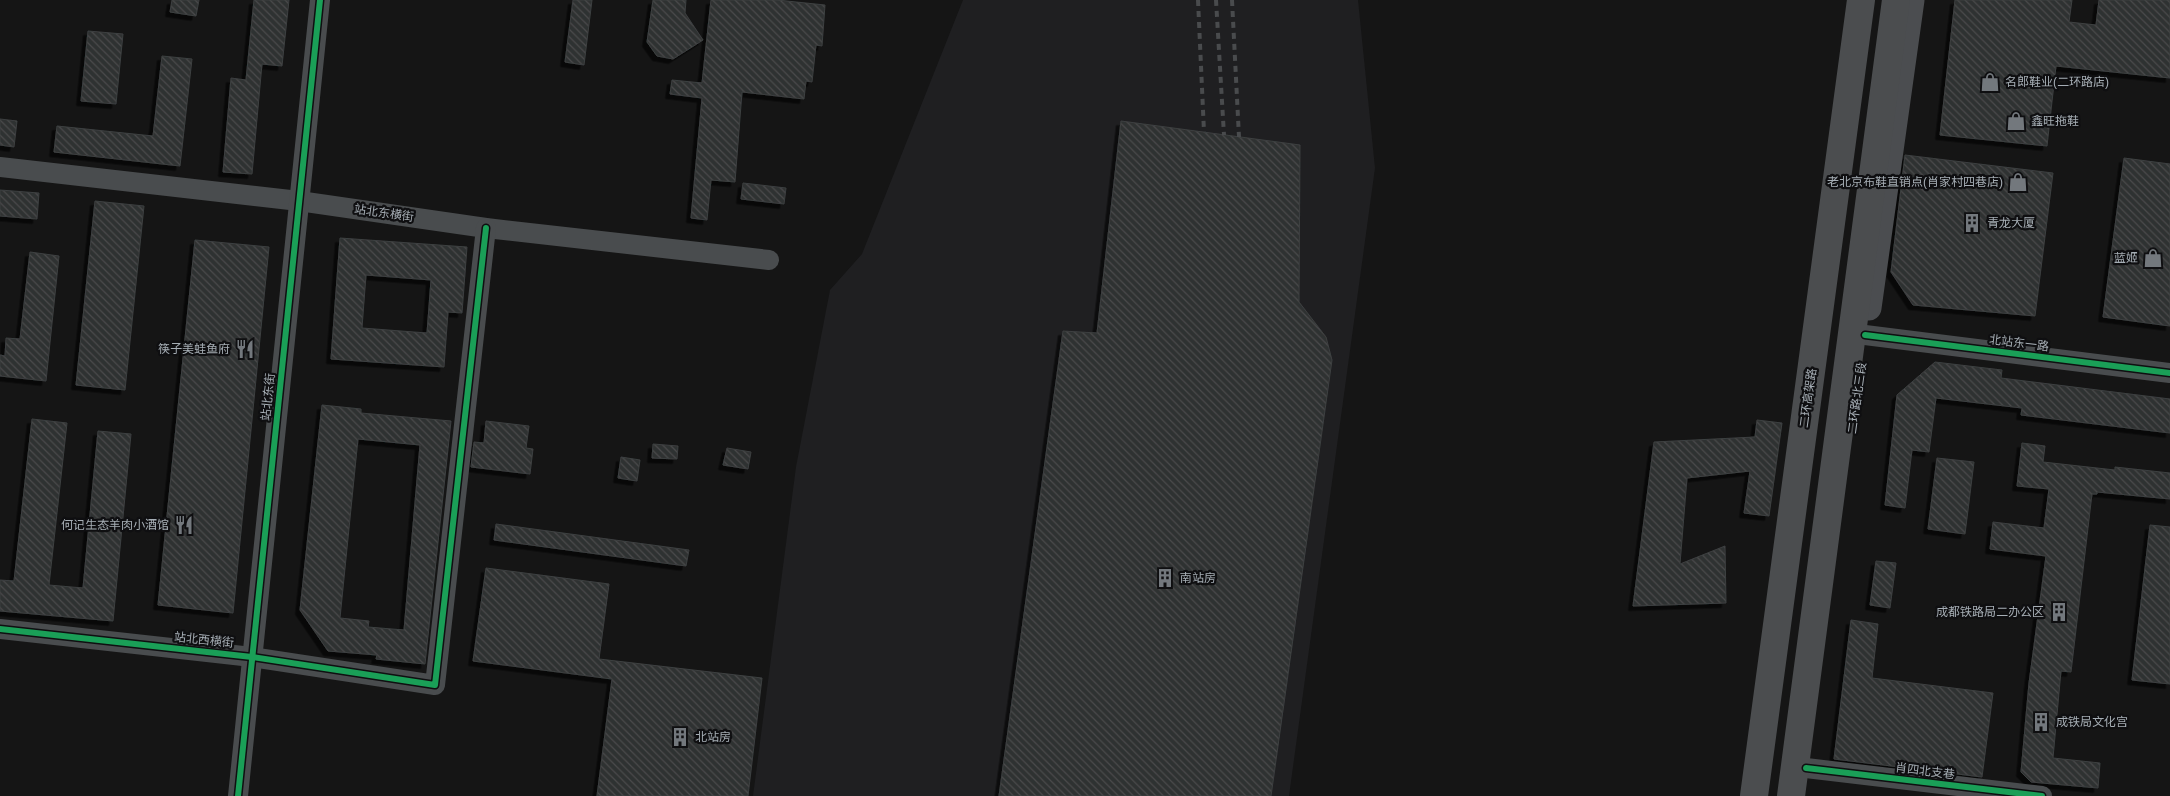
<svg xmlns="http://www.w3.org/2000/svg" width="2170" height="796" font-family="Arial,'Noto Sans SC',sans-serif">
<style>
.built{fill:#1f1f21}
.building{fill:url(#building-back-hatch);stroke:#3d4041;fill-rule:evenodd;filter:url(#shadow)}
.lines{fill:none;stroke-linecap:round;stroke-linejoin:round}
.minor{stroke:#494c4e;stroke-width:20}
.major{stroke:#4b4d50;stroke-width:25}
.highway{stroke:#4b4d4f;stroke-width:28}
.rail{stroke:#494b4d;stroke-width:4;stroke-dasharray:6 5;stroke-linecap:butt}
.cycleway-casing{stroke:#0f0f11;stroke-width:9}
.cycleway{stroke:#1a9f57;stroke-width:6}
.labels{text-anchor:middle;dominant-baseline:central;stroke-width:4.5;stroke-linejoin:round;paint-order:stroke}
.poi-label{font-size:12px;fill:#a6aeb5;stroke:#0f0f11;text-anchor:start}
.street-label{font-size:12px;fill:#a6aeb5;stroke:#0f0f11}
</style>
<defs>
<pattern id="building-back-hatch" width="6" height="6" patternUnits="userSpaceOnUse" patternTransform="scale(1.25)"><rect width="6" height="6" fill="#2f3030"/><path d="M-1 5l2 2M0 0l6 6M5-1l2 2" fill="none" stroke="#4a4b4c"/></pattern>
<filter id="shadow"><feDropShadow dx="-4.5" dy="4.5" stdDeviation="0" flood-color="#0009"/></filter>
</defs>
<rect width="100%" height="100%" fill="#151515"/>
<path class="built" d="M963,0H1358L1375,168L1289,796H753L796,467L830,290L862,254Z"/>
<g class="building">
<path d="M172,0H199L196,16L170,12Z"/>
<path d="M254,0H289L282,66L262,64L252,174L223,172L231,78L246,80Z"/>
<path d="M573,0H592L584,65L565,62Z"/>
<path d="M653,0H686L685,13L703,40L673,59L657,56L647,42Z"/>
<path d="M711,0H777L825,5L822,46L816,45L812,82L806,81L804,99L742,92L735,182L711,180L707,220L691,218L702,98L670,94L672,80L702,83Z"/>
<path d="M1955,0H2072L2069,22L2096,25L2099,0H2170V78L2056,66L2047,146L1940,135Z"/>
<path d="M88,31L123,34L116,104L81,101Z"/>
<path d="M162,56L192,59L180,166L54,152L57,126L153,136Z"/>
<path d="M0,119L17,121L14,147L0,145Z"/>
<path d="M1121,121L1300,145L1299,302L1326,337L1332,360L1271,796H999L1063,331L1097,333Z"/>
<path d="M1905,155L2053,173L2035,316L1913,305L1891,272Z"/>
<path d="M2124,158L2170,164V326L2103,317Z"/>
<path d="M743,183L786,188L784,204L741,199Z"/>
<path d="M0,190L39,193L37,219L0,216Z"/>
<path d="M95,201L144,206L125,390L76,385Z"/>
<path d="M340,238L467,247L462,313L448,312L444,367L331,359ZM366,275L431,280L427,333L362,328Z"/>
<path d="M195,240L269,247L233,613L158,605Z"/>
<path d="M30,252L59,256L46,381L0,376V355L5,356L6,338L20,339Z"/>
<path d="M1935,362L2002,370L2001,378L2170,399V433L2021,415L2022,408L1936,398L1929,452L1912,450L1905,508L1885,505L1897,395Z"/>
<path d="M322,405L361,409V413L451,421L425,664L376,659L377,655L328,651L300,610ZM358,439L420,445L404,630L368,627L369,621L340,618Z"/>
<path d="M32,419L67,423L49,585L83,588L98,431L131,434L113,621L0,611V580L14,581Z"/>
<path d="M1757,420L1782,423L1769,516L1744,513L1750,471L1687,478L1680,564L1725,546L1726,603L1633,606L1654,442L1755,437Z"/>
<path d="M486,421L529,426L526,448L533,449L530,474L471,467L474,442L484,443Z"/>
<path d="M2022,443L2045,446L2043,462L2115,470V467L2170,473V499L2097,492V494H2092L2071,672L2061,671L2053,758L2100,763L2098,788L2031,782L2021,772L2029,683L2046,556L1990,549L1993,522L2044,528L2049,489L2017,486Z"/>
<path d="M653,444L678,446L677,459L652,458Z"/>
<path d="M727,448L751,452L748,469L723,465Z"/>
<path d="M621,457L640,460L637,481L618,478Z"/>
<path d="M1937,458L1974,462L1965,534L1928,529Z"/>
<path d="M496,524L689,550L686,566L494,540Z"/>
<path d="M2150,525L2170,527V684L2132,680Z"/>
<path d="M1876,561L1896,563L1890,608L1870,605Z"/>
<path d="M486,568L609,584L599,659L762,678L748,796H597L612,679L473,661Z"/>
<path d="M1851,620L1878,624L1872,678L1993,693L1982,777L1834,759Z"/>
</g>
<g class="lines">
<g class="minor">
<path d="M0,167L299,201L486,228L769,260"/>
<path d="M1865,335L2170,373"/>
<path d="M0,629L252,657L435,685L486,228"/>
<path d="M1806,768L2042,796"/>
<path d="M238,796L320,0"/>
</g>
<path class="major" d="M1869,308L1912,0"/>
<g class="highway">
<path d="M1754,796L1861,0"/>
<path d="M1791,796L1896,0"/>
</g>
<g class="rail">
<path d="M1198,0L1204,132"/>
<path d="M1216,0L1224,135"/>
<path d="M1232,0L1239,137"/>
</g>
<g class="cycleway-casing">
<g id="cycleway">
<path d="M1865,335L2170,373"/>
<path d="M0,629L252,657L435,685L486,228"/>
<path d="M1806,768L2042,796"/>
<path d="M238,796L320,0"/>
</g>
</g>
<use href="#cycleway" class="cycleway"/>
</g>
<defs>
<g id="shop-bare" transform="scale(1.5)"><path d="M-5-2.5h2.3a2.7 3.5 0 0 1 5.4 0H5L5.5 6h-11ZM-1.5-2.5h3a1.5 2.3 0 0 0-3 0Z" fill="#73787d" stroke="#0f0f11" stroke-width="2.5" paint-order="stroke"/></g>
<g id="building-bare" transform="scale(1.5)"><path d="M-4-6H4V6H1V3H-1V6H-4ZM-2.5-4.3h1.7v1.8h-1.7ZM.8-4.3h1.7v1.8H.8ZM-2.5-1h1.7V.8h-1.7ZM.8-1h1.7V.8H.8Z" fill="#73787d" stroke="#0f0f11" stroke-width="2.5" paint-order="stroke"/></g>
<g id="restaurant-bare" transform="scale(1.5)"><path d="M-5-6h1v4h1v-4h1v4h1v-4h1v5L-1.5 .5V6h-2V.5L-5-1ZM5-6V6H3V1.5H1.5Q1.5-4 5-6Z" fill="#73787d" stroke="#0f0f11" stroke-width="2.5" paint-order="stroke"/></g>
</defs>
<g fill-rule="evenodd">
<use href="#shop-bare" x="1990" y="82"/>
<use href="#shop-bare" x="2016" y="121"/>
<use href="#shop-bare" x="2018" y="182"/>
<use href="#building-bare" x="1972" y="223"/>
<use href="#shop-bare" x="2153" y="258"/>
<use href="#restaurant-bare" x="245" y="349"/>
<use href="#restaurant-bare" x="184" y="525"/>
<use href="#building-bare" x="1165" y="578"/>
<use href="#building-bare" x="2059" y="612"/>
<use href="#building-bare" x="2041" y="722"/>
<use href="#building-bare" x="680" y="737"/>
</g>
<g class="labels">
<g class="poi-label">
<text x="2005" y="82">名郎鞋业(二环路店)</text>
<text x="2031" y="121">鑫旺拖鞋</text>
<text x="2003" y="182" text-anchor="end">老北京布鞋直销点(肖家村四巷店)</text>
<text x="1987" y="223">青龙大厦</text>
<text x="2138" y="258" text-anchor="end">蓝姬</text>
<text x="230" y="349" text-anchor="end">筷子美蛙鱼府</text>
<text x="169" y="525" text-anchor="end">何记生态羊肉小酒馆</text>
<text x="1180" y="578">南站房</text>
<text x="2044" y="612" text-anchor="end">成都铁路局二办公区</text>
<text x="2056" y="722">成铁局文化宫</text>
<text x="695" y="737">北站房</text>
</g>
<g class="street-label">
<text transform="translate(384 213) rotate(8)">站北东横街</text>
<text transform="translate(2019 343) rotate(7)">北站东一路</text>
<text transform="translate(268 397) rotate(-84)">站北东街</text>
<text transform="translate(1808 398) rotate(-82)">二环高架路</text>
<text transform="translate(1857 398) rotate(-82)">二环路北三段</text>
<text transform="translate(204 640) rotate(6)">站北西横街</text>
<text transform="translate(1925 771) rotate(7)">肖四北支巷</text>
</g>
</g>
</svg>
